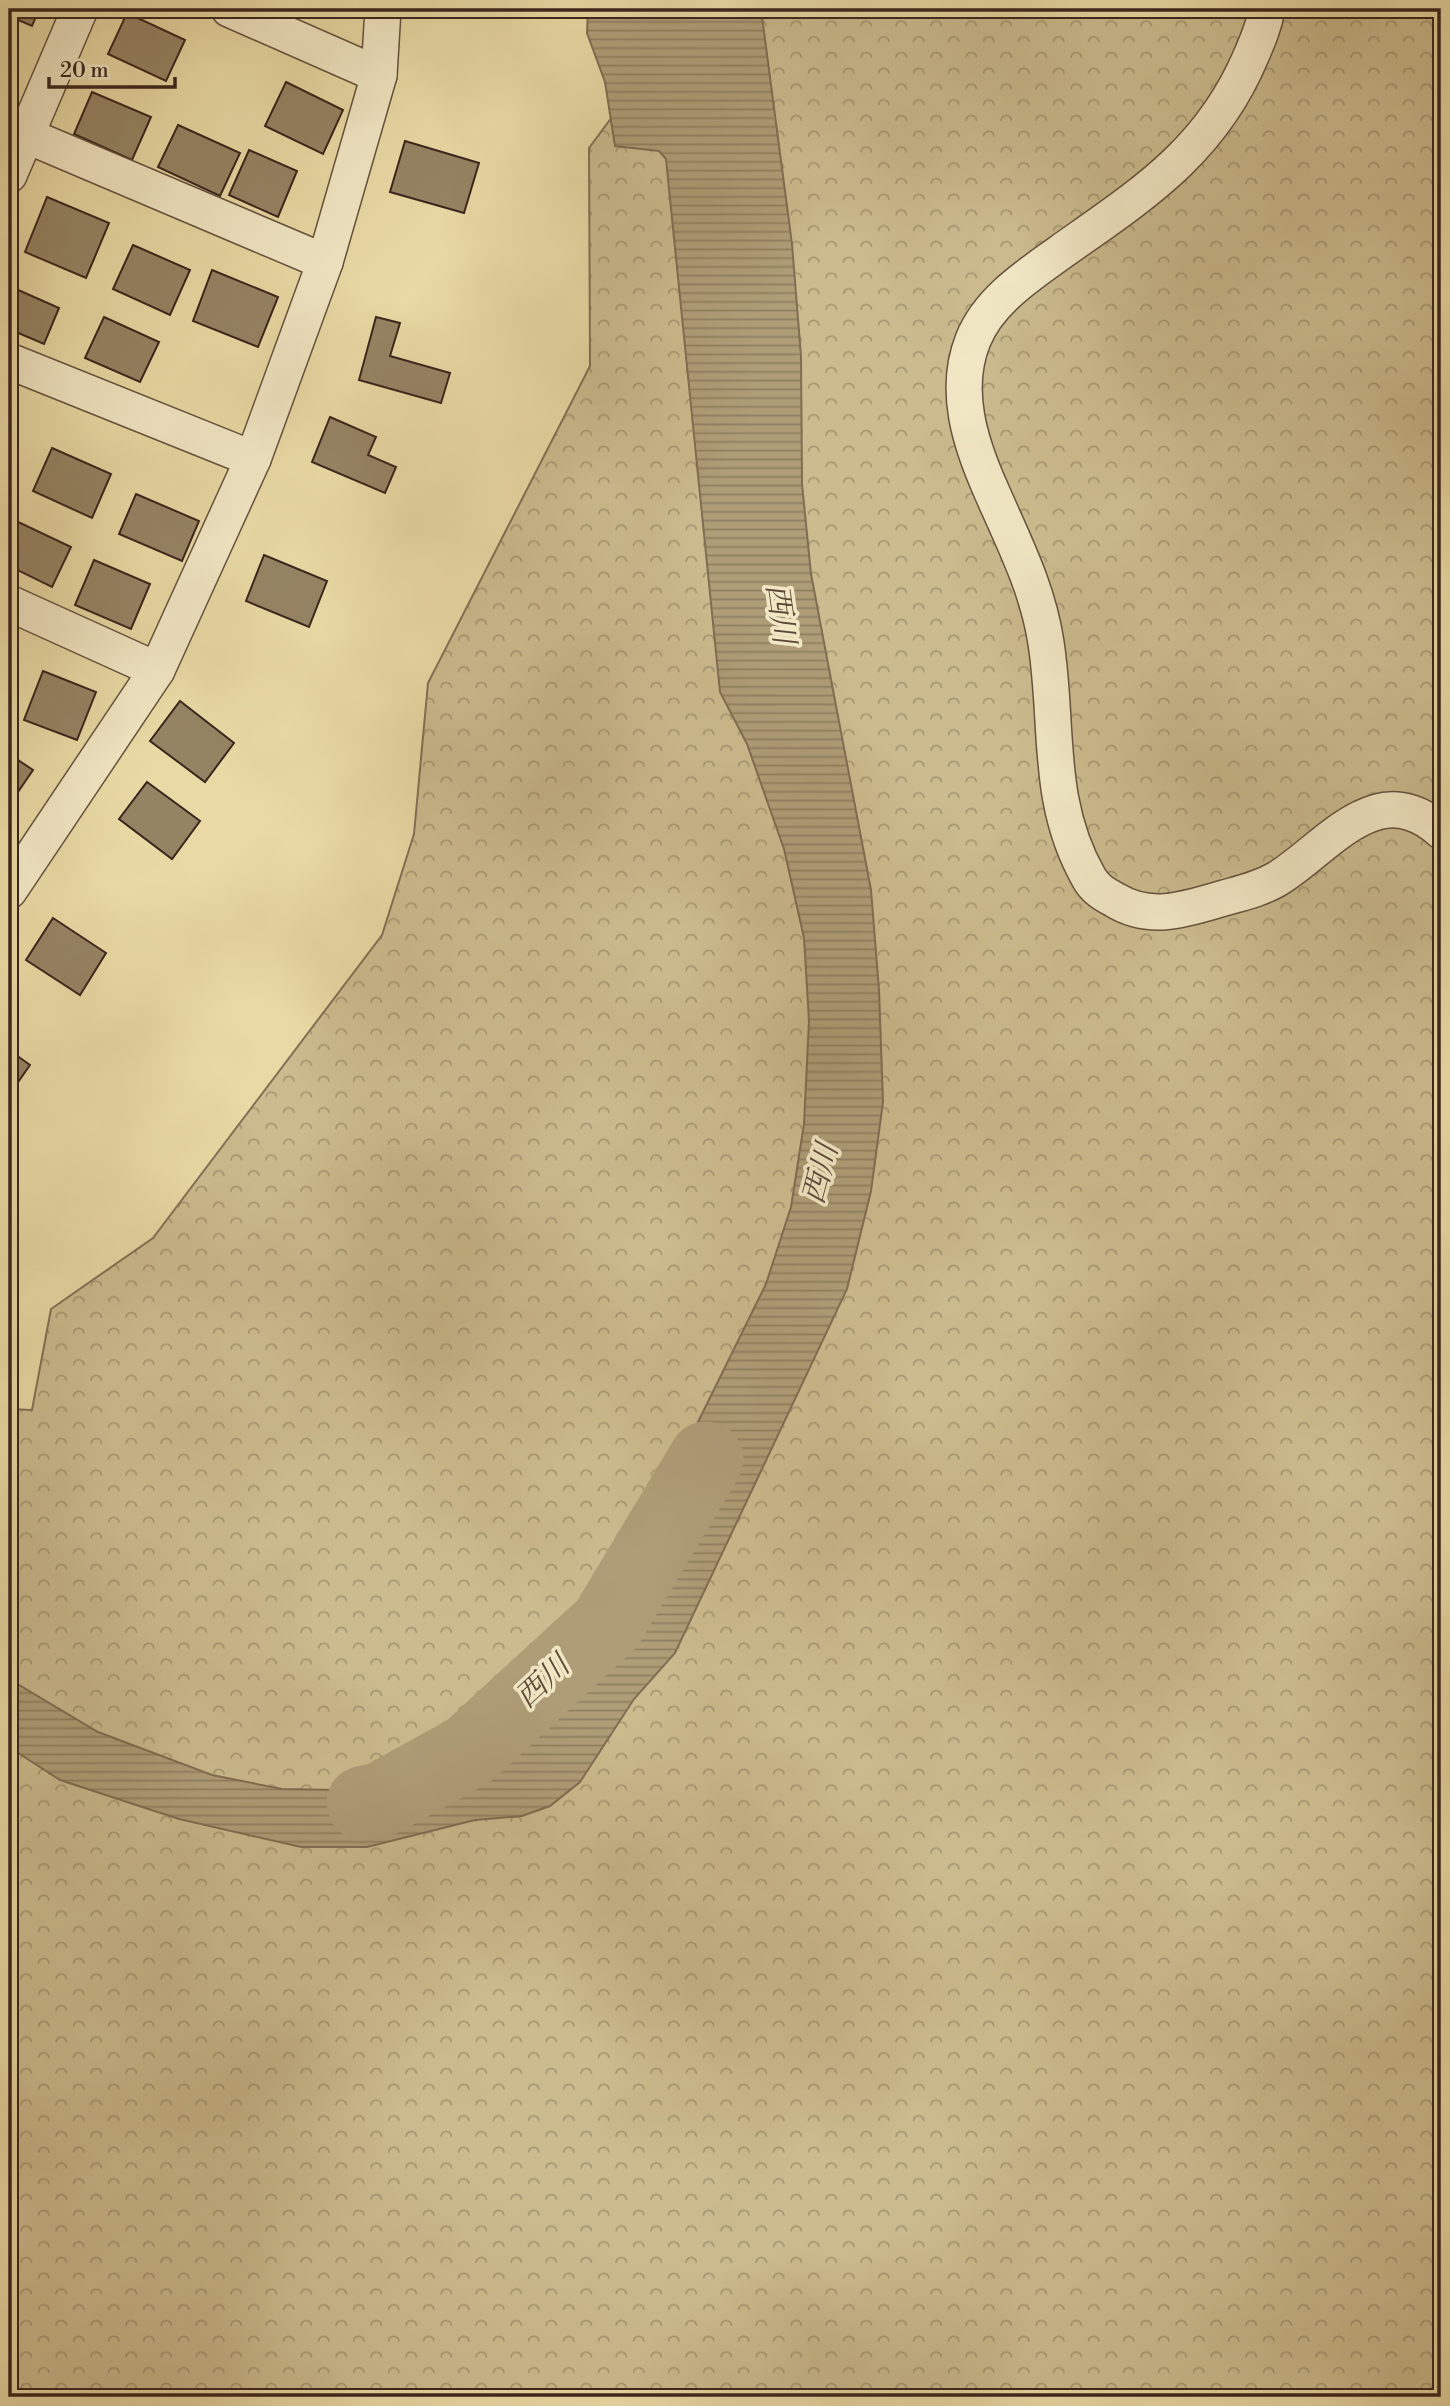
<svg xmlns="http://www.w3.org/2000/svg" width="1450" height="2406" font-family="'Libre Bodoni','Noto Serif JP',serif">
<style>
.forest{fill:url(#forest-crowns);stroke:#827056;stroke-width:2}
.water{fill:url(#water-rules);stroke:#806d53;stroke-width:2}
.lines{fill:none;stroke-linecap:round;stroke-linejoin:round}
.river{stroke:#ae9d77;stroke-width:75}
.building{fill:#958464;stroke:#3a261d;stroke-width:2}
.minor-casing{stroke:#66533f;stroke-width:38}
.minor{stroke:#f1e7c4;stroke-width:35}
.labels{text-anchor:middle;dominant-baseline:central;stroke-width:7;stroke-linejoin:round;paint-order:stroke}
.water-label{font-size:30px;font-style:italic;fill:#5d4a38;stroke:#f1e7c4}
</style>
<defs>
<pattern id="forest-crowns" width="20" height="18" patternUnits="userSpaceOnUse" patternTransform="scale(1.75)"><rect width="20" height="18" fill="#cbbb8e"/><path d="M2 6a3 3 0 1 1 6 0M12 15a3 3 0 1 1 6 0" fill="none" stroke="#a69873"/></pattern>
<pattern id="water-rules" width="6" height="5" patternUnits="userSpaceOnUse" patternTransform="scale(1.75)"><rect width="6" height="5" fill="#ae9d77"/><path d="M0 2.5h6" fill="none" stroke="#8f8061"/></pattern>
</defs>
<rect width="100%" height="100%" fill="#e9daa5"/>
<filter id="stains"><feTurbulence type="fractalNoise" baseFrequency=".00286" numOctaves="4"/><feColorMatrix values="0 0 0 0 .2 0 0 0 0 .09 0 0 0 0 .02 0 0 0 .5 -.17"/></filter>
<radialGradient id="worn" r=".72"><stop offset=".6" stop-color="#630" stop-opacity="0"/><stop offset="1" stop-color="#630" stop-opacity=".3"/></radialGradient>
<path class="forest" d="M692,9H1441V2397H9V1409L32,1410L51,1309L153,1238L382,935L414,834L428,683L590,366L589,148Z"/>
<path class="water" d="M588,9H761L792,244L801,356L802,484L811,574L871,890L879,990L883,1102L871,1191L847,1289L675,1653L634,1699L580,1782L550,1806L522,1816L475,1820L367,1847H301L179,1819L60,1780L9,1747V1679L98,1732L212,1775L282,1789L340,1790L396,1780L485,1747L530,1717L581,1670L606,1642L647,1577L659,1518L697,1424L766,1284L791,1207L804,1124L809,1021L804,938L784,849L747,744L720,692L666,159L659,151L615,146L605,82L587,33Z"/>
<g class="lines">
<path class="river" d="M364,1803L380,1800L469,1751L607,1624L706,1459"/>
</g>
<g class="building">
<path d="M9,9H39L32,26L9,16Z"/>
<path d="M127,13L185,40L166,81L108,54Z"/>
<path d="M286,82L343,110L323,154L265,126Z"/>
<path d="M92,92L151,117L132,160L74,134Z"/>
<path d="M178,125L240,153L220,196L158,167Z"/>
<path d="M405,141L479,163L464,213L390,192Z"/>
<path d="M249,150L297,171L278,217L229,195Z"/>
<path d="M47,197L109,223L86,278L25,252Z"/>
<path d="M133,245L190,270L170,315L113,289Z"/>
<path d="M212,270L278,297L258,347L193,321Z"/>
<path d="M16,289L59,308L44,344L9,329V305Z"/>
<path d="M104,317L159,342L140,382L85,358Z"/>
<path d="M376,317L400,323L390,356L450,373L441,403L359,380Z"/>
<path d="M330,417L376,437L368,455L396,467L385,493L312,462Z"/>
<path d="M52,448L111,474L92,518L33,491Z"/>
<path d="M136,494L199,521L182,561L119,534Z"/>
<path d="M14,520L71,547L52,587L9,566V531Z"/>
<path d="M264,555L327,581L309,627L246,601Z"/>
<path d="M94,560L150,584L131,629L75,605Z"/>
<path d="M43,671L96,692L77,740L24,720Z"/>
<path d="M180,701L234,743L205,782L150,741Z"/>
<path d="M9,754L33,770L9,805Z"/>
<path d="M147,782L200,821L172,859L119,819Z"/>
<path d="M53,918L106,953L80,995L26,960Z"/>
<path d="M9,1050L30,1065L9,1095Z"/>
</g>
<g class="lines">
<g class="minor-casing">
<g id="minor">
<path d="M229,9L379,75"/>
<path d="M1267,9C1264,26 1258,40 1251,56C1211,151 1143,194 1062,251C1029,275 989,300 973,340C953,390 970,443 991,490C1013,541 1038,588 1046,643C1059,726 1045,801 1089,878C1095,889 1104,894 1115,900C1151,922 1186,909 1224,898C1242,893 1260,889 1277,879C1310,859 1339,823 1377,812C1400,805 1424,815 1441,831"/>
<path d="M9,128L325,262"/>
<path d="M9,175L80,9"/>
<path d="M9,361L253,459"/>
<path d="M9,603L157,670"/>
<path d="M9,891L157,670L253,459L325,262L379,75L383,9"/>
</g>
</g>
<use href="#minor" class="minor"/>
</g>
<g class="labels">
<g class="water-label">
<text transform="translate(780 614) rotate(82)">西川</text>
<text transform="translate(821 1174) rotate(-75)">西川</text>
<text transform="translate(543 1682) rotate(-43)">西川</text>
</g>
</g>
<rect width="1450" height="2406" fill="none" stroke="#e9daa5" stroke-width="35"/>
<rect x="10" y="10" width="1429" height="2385" fill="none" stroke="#3a261d" stroke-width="3.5"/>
<rect x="18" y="18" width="1415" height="2371" fill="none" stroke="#3a261d" stroke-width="2"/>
<path d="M49 77v10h126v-10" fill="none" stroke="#3a261d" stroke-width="3.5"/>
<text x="60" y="77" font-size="21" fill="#3a261d" stroke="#f1e7c4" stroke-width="5" paint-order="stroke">20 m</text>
<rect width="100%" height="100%" filter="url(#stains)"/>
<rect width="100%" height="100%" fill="url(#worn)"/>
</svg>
